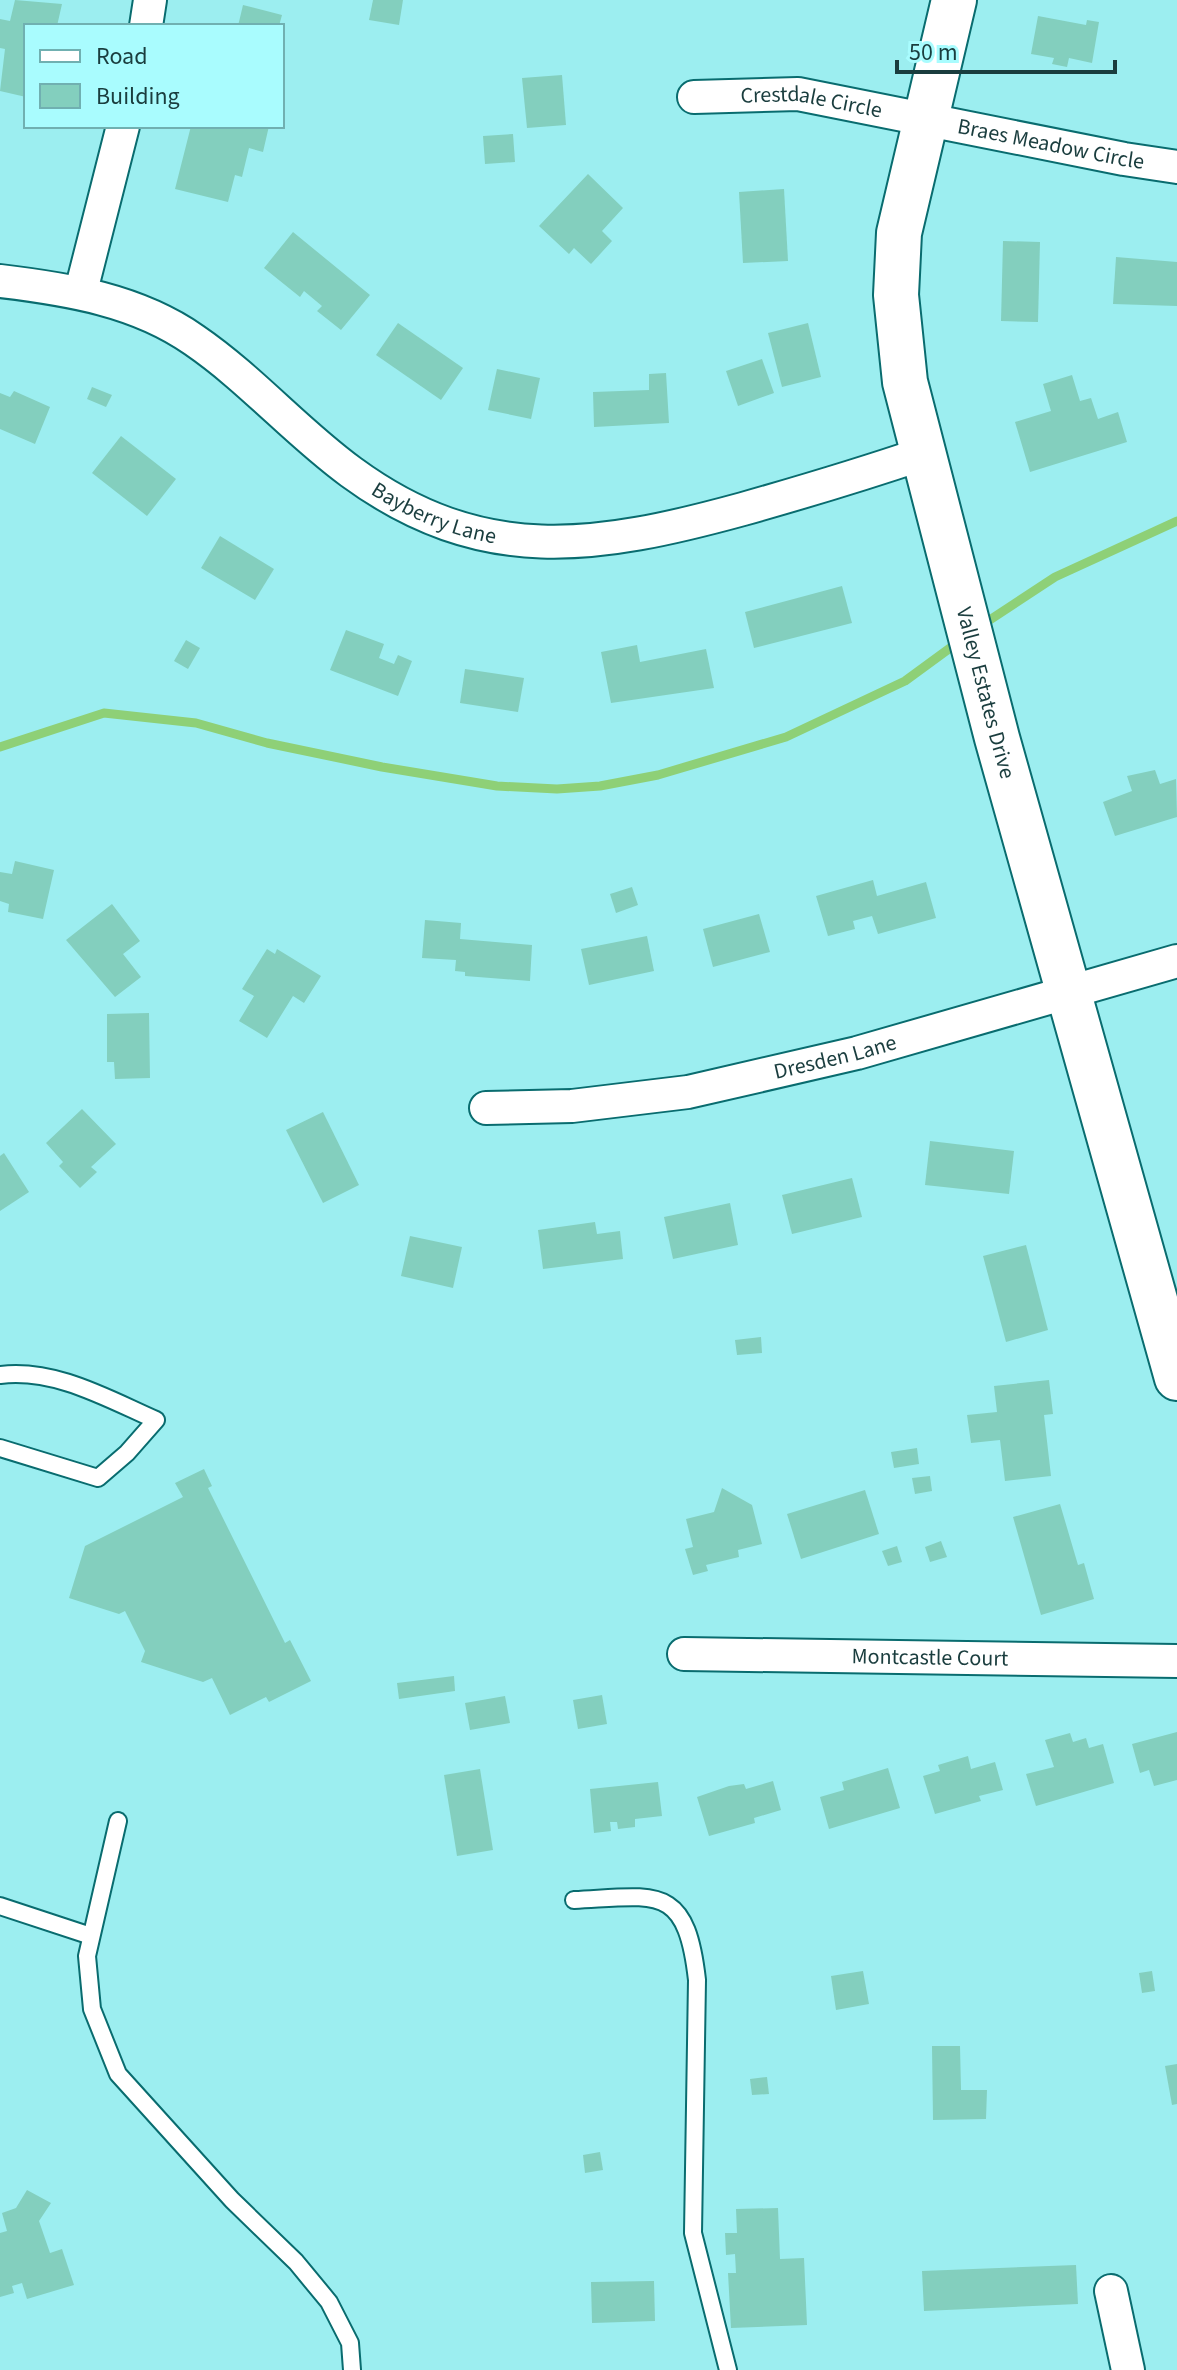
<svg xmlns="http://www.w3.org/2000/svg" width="1177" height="2370" font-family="'Source Sans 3',sans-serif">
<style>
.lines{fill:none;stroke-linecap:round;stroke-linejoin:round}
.stream{stroke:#8ed077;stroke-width:9}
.building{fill:#83cfbe}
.lane-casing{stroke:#096c6f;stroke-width:20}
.street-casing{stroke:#096c6f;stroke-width:36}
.secondary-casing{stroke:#096c6f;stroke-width:48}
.lane{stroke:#fff;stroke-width:16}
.street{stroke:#fff;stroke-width:32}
.secondary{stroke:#fff;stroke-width:44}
.labels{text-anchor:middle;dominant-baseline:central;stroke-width:8;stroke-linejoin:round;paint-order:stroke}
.street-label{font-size:22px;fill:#1a3d3e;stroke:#a9fcfe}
</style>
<rect width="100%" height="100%" fill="#9ceef0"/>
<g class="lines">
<g class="stream">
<path d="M979,627L1055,577L1177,521"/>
<path d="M0,747L104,713L196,723L267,743L382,767L497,786L557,789L600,786L658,775L786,737L905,681L961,640"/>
</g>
</g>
<g class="building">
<path d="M15,0L62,4L57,26H26V97L0,91L5,49L0,48V19L10,21Z"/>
<path d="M373,0H403L399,25L369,20Z"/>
<path d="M243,5L282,15L279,26H238Z"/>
<path d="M1038,16L1086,25L1087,20L1099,22L1092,63L1069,58L1067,67L1052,64L1054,58L1031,54Z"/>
<path d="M562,75L566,125L527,128L522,78Z"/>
<path d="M191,126H269L263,152L249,148L242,177L235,175L228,202L175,189Z"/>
<path d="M513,134L515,162L485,164L483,136Z"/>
<path d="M588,174L623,208L602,231L612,241L591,264L574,248L569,254L539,226Z"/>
<path d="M784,189L788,261L743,263L739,192Z"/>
<path d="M293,232L370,295L341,330L317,311L322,306L304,291L300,297L264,268Z"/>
<path d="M1003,241L1040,242L1038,322L1001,321Z"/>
<path d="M1116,257L1177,262V306L1113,304Z"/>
<path d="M398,323L463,368L441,400L376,355Z"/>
<path d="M808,323L821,377L782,387L768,333Z"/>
<path d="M762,359L774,393L738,406L726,371Z"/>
<path d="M497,369L540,378L531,419L488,410Z"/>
<path d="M666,373L669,423L594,427L593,392L649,390V374Z"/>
<path d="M1072,375L1080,401L1091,398L1098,419L1118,412L1127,442L1030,472L1015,422L1051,411L1043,384Z"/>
<path d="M92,387L112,395L106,407L87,399Z"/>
<path d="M14,391L50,407L35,444L0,429V393L10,397Z"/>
<path d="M121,436L176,479L147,516L92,473Z"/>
<path d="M220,536L274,569L255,600L201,568Z"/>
<path d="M842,586L852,623L754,648L745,612Z"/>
<path d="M346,630L384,644L379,658L394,664L398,655L412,661L398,696L330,670Z"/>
<path d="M186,640L200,648L188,669L174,661Z"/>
<path d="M637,645L640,662L706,649L714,688L611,703L601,652Z"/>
<path d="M465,669L524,678L518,712L460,703Z"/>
<path d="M1155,770L1160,784L1176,779L1177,817L1115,836L1103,802L1132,791L1127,776Z"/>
<path d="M15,861L54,870L43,919L8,912L9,904L0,901V872L12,874Z"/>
<path d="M873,880L877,896L926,882L936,918L878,934L872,916L853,921L855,929L828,936L816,896Z"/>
<path d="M632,887L638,905L616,913L610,894Z"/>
<path d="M112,904L140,941L123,954L141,977L115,997L66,940Z"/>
<path d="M759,914L770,952L713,967L703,929Z"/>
<path d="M425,920L461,923L460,939L532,945L530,981L465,976V972L455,971L456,960L422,958Z"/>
<path d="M647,936L654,971L589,985L581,949Z"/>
<path d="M267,949L275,954L277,949L321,976L304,1003L293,996L267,1038L239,1021L254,996L242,989Z"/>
<path d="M149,1013L150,1078L115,1079L114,1062H107V1014Z"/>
<path d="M82,1109L116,1144L91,1167L97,1172L80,1188L59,1166L63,1162L46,1143Z"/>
<path d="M323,1112L359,1185L323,1203L286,1130Z"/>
<path d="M930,1141L1014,1151L1009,1194L925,1185Z"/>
<path d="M4,1153L29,1192L0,1211V1156Z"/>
<path d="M852,1178L862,1217L792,1234L782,1195Z"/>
<path d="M730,1203L738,1245L673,1259L664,1217Z"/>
<path d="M595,1222L597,1234L620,1231L623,1259L543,1269L538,1230Z"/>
<path d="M410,1236L462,1247L453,1288L401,1276Z"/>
<path d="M1026,1245L1048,1330L1006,1342L983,1256Z"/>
<path d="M761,1337L762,1353L737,1355L735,1340Z"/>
<path d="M1049,1380L1053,1414L1044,1415L1051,1476L1005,1481L1000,1440L971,1443L967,1415L997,1412L994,1386Z"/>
<path d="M917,1448L919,1464L894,1468L891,1452Z"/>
<path d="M204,1469L212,1486L208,1488L285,1643L290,1640L311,1681L269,1702L266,1697L230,1715L212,1678L203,1682L141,1662L145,1651L125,1611L119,1614L69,1598L85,1546L183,1497L175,1483Z"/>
<path d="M930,1476L932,1491L915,1494L912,1478Z"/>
<path d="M722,1488L752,1505L762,1544L738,1550L739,1557L706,1565L708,1571L693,1575L685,1549L693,1547L686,1519L714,1512Z"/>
<path d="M865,1490L879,1534L801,1559L787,1514Z"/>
<path d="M1060,1504L1078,1565L1084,1563L1094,1599L1041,1615L1013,1517Z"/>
<path d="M941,1541L947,1557L930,1562L925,1547Z"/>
<path d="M897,1546L902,1562L888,1566L882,1551Z"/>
<path d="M454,1676L455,1691L399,1699L397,1683Z"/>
<path d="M602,1695L607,1724L578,1729L573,1700Z"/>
<path d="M505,1696L510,1723L470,1730L465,1703Z"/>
<path d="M1177,1732V1780L1154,1786L1149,1770L1140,1773L1132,1744Z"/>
<path d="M1070,1733L1073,1742L1086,1738L1089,1748L1103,1744L1114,1783L1036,1806L1026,1774L1054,1767L1045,1740Z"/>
<path d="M968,1756L971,1769L995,1762L1003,1790L979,1796L981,1801L935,1814L923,1776L940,1771L938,1765Z"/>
<path d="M888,1768L900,1808L829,1829L820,1797L844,1790L842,1782Z"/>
<path d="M480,1769L493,1850L457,1856L444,1775Z"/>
<path d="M773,1781L781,1810L754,1818L755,1823L709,1836L697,1797L729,1786L744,1784L746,1789Z"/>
<path d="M658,1782L662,1816L635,1819V1827L618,1829L617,1822H610L611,1831L594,1833L590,1789Z"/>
<path d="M863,1971L869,2004L836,2010L831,1976Z"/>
<path d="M1152,1971L1155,1991L1142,1993L1139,1973Z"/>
<path d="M932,2046H960L961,2090H987L986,2119L933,2120Z"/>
<path d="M1177,2064V2104L1172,2105L1165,2066Z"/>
<path d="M767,2077L769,2094L752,2095L750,2079Z"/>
<path d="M600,2152L603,2170L585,2173L583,2155Z"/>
<path d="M27,2190L51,2203L39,2221L50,2253L62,2249L74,2285L27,2299L22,2283L12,2286L14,2293L0,2297V2233L7,2231L2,2213L16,2208Z"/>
<path d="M778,2208L780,2259L804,2258L807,2325L731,2328L728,2273H736L735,2254L726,2255L725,2233H737L736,2209Z"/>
<path d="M1076,2265L1078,2304L924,2311L922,2271Z"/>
<path d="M654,2281L655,2321L592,2323L591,2282Z"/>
</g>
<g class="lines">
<g class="lane-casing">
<g id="lane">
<path d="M0,1375C55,1368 108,1399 156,1420L127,1453L98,1478L0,1448"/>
<path d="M118,1821L87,1956L92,2009L118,2074L232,2200L296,2262L329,2302L350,2343L352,2370"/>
<path d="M574,1900C657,1896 686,1883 697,1980L693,2233L728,2370"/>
<path d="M0,1906L91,1936"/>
</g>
</g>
<g class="street-casing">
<g id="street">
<path d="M146,26L150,0"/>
<path id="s1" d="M694,97L798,94L1124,159L1177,167"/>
<path id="s2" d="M0,281C67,289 137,300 194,340C251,379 296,432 351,472C482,568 597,549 743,509C803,492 863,474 922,454"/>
<path d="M81,291L123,126"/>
<path id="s3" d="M486,1108L572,1106L688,1092L857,1053L1177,961"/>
<path id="s4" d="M684,1654L1177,1661"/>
<path d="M1111,2291L1128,2370"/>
</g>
</g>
<g class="secondary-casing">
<g id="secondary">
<path id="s5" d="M954,0L899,233L896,295L905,382L997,738L1177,1378"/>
</g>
</g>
<use href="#lane" class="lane"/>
<use href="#street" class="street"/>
<use href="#secondary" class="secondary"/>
</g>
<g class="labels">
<g class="street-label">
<text stroke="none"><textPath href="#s1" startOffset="118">Crestdale Circle</textPath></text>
<text stroke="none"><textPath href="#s1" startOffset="362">Braes Meadow Circle</textPath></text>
<text stroke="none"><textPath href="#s2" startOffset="504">Bayberry Lane</textPath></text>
<text stroke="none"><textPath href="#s5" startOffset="710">Valley Estates Drive</textPath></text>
<text stroke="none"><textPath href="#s3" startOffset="354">Dresden Lane</textPath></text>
<text stroke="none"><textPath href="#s4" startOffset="246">Montcastle Court</textPath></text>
</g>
</g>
<rect x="24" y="24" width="260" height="104" fill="#a9fcfe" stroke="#70b0b1" stroke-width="2"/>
<rect x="40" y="50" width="40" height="12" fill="#ffffff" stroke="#70b0b1" stroke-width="2"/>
<text x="96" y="64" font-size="24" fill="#1a3d3e">Road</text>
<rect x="40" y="84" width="40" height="24" fill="#83cfbe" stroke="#70b0b1" stroke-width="2"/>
<text x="96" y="104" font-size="24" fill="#1a3d3e">Building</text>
<path d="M897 60v12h218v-12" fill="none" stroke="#1a3d3e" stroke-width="4"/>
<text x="909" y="60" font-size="24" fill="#1a3d3e" stroke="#a9fcfe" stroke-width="6" paint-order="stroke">50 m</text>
</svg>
